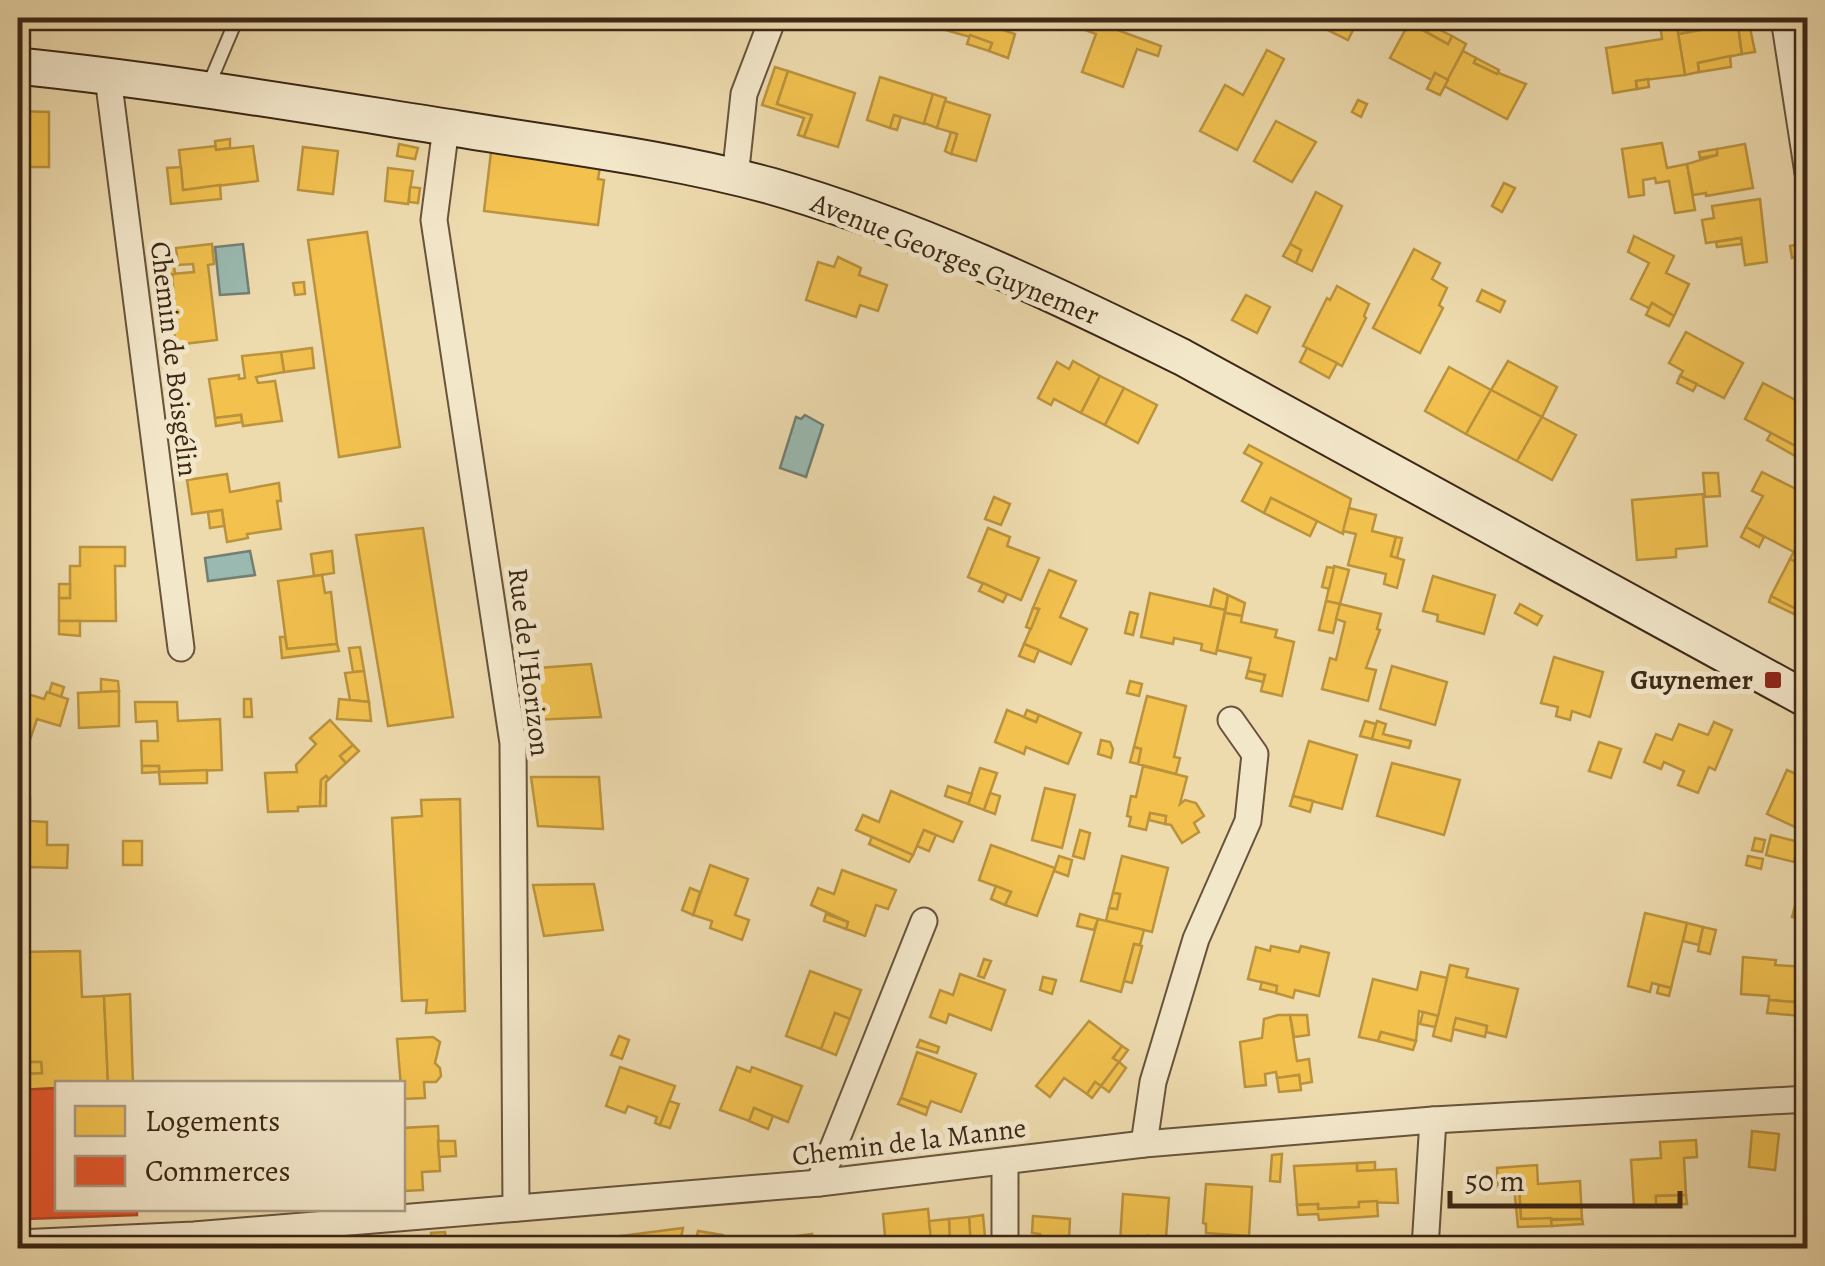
<svg xmlns="http://www.w3.org/2000/svg" width="1825" height="1266" font-family="Alegreya,serif">
<style>
.water{fill:#9abab1;stroke:#747f73;stroke-width:2.5}
.homes{fill:#f2c14e;stroke:#bb933d;stroke-width:2.5}
.shops{fill:#e4572e;stroke:#b24927;stroke-width:2.5}
.lines{fill:none;stroke-linecap:round;stroke-linejoin:round}
.service-casing{stroke:#68543c;stroke-width:16}
.minor-casing{stroke:#68543c;stroke-width:29}
.secondary-casing{stroke:#3c2716;stroke-width:39}
.service{stroke:#f3e7ca;stroke-width:12}
.minor{stroke:#f3e7ca;stroke-width:25}
.secondary{stroke:#f3e7ca;stroke-width:35}
.poi-dot{fill:#8f2418;stroke:#f3e7ca;stroke-width:4}
.labels{text-anchor:middle;dominant-baseline:central;stroke-width:10;stroke-linejoin:round;paint-order:stroke}
.street-label{font-size:28px;fill:#3c2716;stroke:#f3e7ca}
.poi-label{font-size:28px;font-weight:bold;fill:#3c2716;stroke:#f3e7ca;text-anchor:end}
</style>
<rect width="100%" height="100%" fill="#eddaad"/>
<filter id="stains"><feTurbulence type="fractalNoise" baseFrequency=".002" numOctaves="4"/><feColorMatrix values="0 0 0 0 .2 0 0 0 0 .09 0 0 0 0 .02 0 0 0 .5 -.17"/></filter>
<radialGradient id="worn" r=".72"><stop offset=".6" stop-color="#630" stop-opacity="0"/><stop offset="1" stop-color="#630" stop-opacity=".3"/></radialGradient>
<g class="water">
<path d="M243,244L249,293L220,295L215,247Z"/>
<path d="M805,415L823,425L806,477L780,468L796,417L801,419Z"/>
<path d="M250,551L255,575L208,581L205,558Z"/>
</g>
<g class="homes">
<path d="M949,18H1000L997,28L1015,34L1008,58L989,51L992,43L945,30Z"/>
<path d="M1062,18H1103L1101,24L1161,46L1158,56L1137,49L1123,87L1082,72L1096,34L1061,21Z"/>
<path d="M1303,18H1359L1348,40Z"/>
<path d="M1548,18H1590V23L1548,26Z"/>
<path d="M1723,18H1737L1742,54L1698,63L1699,72L1685,75L1678,34L1724,26Z"/>
<path d="M1737,18H1748L1755,52L1742,54Z"/>
<path d="M1687,20L1689,32L1678,34L1676,21Z"/>
<path d="M1676,21L1685,75L1636,81L1637,89L1613,93L1606,48L1662,39L1660,24Z"/>
<path d="M1409,23L1448,44L1452,36L1466,44L1448,80L1435,73L1432,80L1390,58Z"/>
<path d="M1430,25L1452,36L1448,44L1427,32Z"/>
<path d="M970,35L992,43L989,51L967,44Z"/>
<path d="M1267,50L1284,59L1237,150L1200,131L1225,85L1243,95Z"/>
<path d="M1463,51L1476,58L1474,63L1526,84L1507,119L1444,86Z"/>
<path d="M1730,56L1731,67L1699,72L1698,63Z"/>
<path d="M1476,58L1499,70L1497,74L1474,63Z"/>
<path d="M775,67L788,71L777,104L812,115L804,137L798,135L804,118L762,105Z"/>
<path d="M788,71L855,93L838,147L804,137L812,115L777,104Z"/>
<path d="M1435,73L1448,80L1440,95L1427,89Z"/>
<path d="M880,77L933,94L924,124L894,115L890,128L867,120Z"/>
<path d="M1648,79L1649,87L1637,89L1636,81Z"/>
<path d="M933,94L946,98L937,128L924,123Z"/>
<path d="M1358,100L1367,104L1361,117L1352,112Z"/>
<path d="M945,101L990,115L976,161L951,154L957,134L937,128Z"/>
<path d="M18,111L49,112V167H18Z"/>
<path d="M894,115L901,117L897,130L890,128Z"/>
<path d="M1276,121L1316,142L1292,182L1254,161Z"/>
<path d="M951,132L957,134L951,154L945,151Z"/>
<path d="M230,139V148L216,150L215,141Z"/>
<path d="M1662,143L1667,168L1687,164L1695,210L1675,213L1669,181L1656,183L1655,178L1643,180L1644,195L1629,197L1622,149Z"/>
<path d="M399,144L418,148L415,159L397,156Z"/>
<path d="M1745,144L1753,188L1706,196V193L1693,195L1687,164L1717,155V149Z"/>
<path d="M215,146L216,150L253,146L258,181L183,190L179,150Z"/>
<path d="M303,147L338,151L333,194L298,190Z"/>
<path d="M1717,149V155L1700,158L1699,152Z"/>
<path d="M491,152L600,167L598,179L604,180L598,225L484,211Z"/>
<path d="M181,167L183,190L220,185L221,199L171,204L167,168Z"/>
<path d="M388,168L413,171L408,204L385,201Z"/>
<path d="M1504,183L1515,188L1502,212L1492,206Z"/>
<path d="M410,187L420,188L418,203L409,202Z"/>
<path d="M1316,192L1342,206L1312,271L1296,263L1301,250L1290,244Z"/>
<path d="M1760,199L1767,262L1745,265L1741,238L1706,243L1702,220L1714,218L1712,206Z"/>
<path d="M367,232L400,447L339,457L308,240Z"/>
<path d="M1634,236L1674,256L1666,273L1689,284L1674,316L1652,303L1649,308L1631,299L1649,263L1628,252Z"/>
<path d="M1741,238L1742,244L1717,247L1716,242Z"/>
<path d="M212,244L214,264L208,265L217,340L175,345L172,274L194,272L193,264L178,265L176,248Z"/>
<path d="M1290,244L1301,250L1296,263L1283,256Z"/>
<path d="M1799,244L1801,256L1792,258L1790,246Z"/>
<path d="M1414,249L1440,263L1432,279L1447,288L1439,305L1443,308L1420,353L1373,328Z"/>
<path d="M838,257L861,268L859,275L887,285L878,311L860,305L856,317L806,300L818,262L834,267Z"/>
<path d="M174,266L175,274H172L176,322L164,325L158,267Z"/>
<path d="M304,282L305,294L295,295L293,283Z"/>
<path d="M1337,286L1369,304L1364,316L1366,318L1342,366L1303,346L1327,298L1330,300Z"/>
<path d="M1482,290L1505,301L1500,312L1477,301Z"/>
<path d="M1246,295L1270,307L1257,333L1232,320Z"/>
<path d="M1652,303L1674,316L1669,326L1646,315Z"/>
<path d="M1686,332L1743,363L1724,398L1680,376L1683,371L1669,363Z"/>
<path d="M312,348L314,368L284,372L281,352Z"/>
<path d="M1307,348L1337,363L1329,378L1300,362Z"/>
<path d="M281,352L284,372L256,377L258,383L275,381L282,421L243,426L241,415L215,418L209,379L239,375V379L245,378L242,356Z"/>
<path d="M1073,361L1100,376L1081,413L1054,399L1051,405L1038,398L1057,362L1069,369Z"/>
<path d="M1508,361L1557,387L1542,417L1491,390Z"/>
<path d="M1449,367L1491,390L1466,434L1425,411Z"/>
<path d="M1100,376L1124,388L1105,425L1081,413Z"/>
<path d="M1680,376L1697,384L1693,391L1677,383Z"/>
<path d="M1763,383L1807,406L1801,420L1808,423V437L1801,449L1745,419Z"/>
<path d="M1124,388L1157,405L1138,443L1105,425Z"/>
<path d="M1491,390L1542,417L1517,461L1466,434Z"/>
<path d="M241,415L242,422L216,426L215,418Z"/>
<path d="M1542,417L1576,435L1552,480L1517,461Z"/>
<path d="M1771,433L1801,449L1797,457L1767,440Z"/>
<path d="M1249,445L1351,499L1343,534L1271,498L1264,513L1242,501L1262,463L1244,453Z"/>
<path d="M1762,472L1808,495V525L1794,552L1746,527L1763,496L1752,491Z"/>
<path d="M1703,473H1718L1720,496L1705,497Z"/>
<path d="M227,474L230,492L279,483L281,501H277L281,529L247,534L248,538L227,542L222,510L192,514L187,480Z"/>
<path d="M1703,494L1707,546L1676,549V557L1637,560L1632,500Z"/>
<path d="M994,497L1010,504L1001,525L985,519Z"/>
<path d="M1271,498L1317,521L1310,536L1264,513Z"/>
<path d="M1349,508L1376,515L1372,531L1396,537L1391,556L1404,560L1397,588L1384,584L1386,574L1348,565L1356,534L1343,531Z"/>
<path d="M222,510L224,526L210,528L208,512Z"/>
<path d="M1746,527L1764,537L1759,547L1741,537Z"/>
<path d="M423,528L453,717L388,726L356,535Z"/>
<path d="M988,528L1010,537L1007,546L1039,558L1021,600L968,577Z"/>
<path d="M1396,537L1402,538L1397,558L1391,556Z"/>
<path d="M80,547H125V566H115L116,621H59V598H70V566H80Z"/>
<path d="M1796,547L1806,551L1799,564L1790,559Z"/>
<path d="M332,551L334,573L314,576L311,554Z"/>
<path d="M1790,559L1808,569V622L1794,614L1796,609L1771,596Z"/>
<path d="M1334,566L1349,570L1340,604L1326,601Z"/>
<path d="M1327,567L1334,568L1329,589L1322,587Z"/>
<path d="M1049,570L1076,581L1060,617L1087,629L1071,664L1024,644L1039,609L1033,608Z"/>
<path d="M322,575L325,593L331,592L337,644L287,649L278,581Z"/>
<path d="M1433,576L1495,595L1484,634L1437,621L1438,615L1423,611Z"/>
<path d="M983,583L1007,594L1003,602L979,591Z"/>
<rect x="59" y="584" width="11" height="14"/>
<path d="M1214,589L1228,595L1225,610L1210,607Z"/>
<path d="M1150,593L1225,610L1216,654L1201,650L1202,644L1174,638L1173,644L1141,637Z"/>
<path d="M1228,595L1245,603L1242,616L1225,613Z"/>
<path d="M1771,596L1796,609L1794,614L1769,602Z"/>
<path d="M1326,601L1340,604L1333,633L1319,630Z"/>
<path d="M1340,604L1381,614L1377,629L1380,630L1366,668L1376,670L1368,701L1322,689L1330,658L1336,660L1345,622L1336,619Z"/>
<path d="M1520,604L1542,616L1537,625L1515,613Z"/>
<path d="M1033,608L1039,609L1031,629L1026,627Z"/>
<path d="M1130,612L1138,614L1133,635L1125,633Z"/>
<path d="M1225,613L1242,616L1241,622L1277,630L1275,637L1294,642L1282,696L1261,691L1265,675L1248,671L1251,658L1217,650Z"/>
<path d="M59,621H80V636L59,634Z"/>
<path d="M280,637H285L287,649L337,644L339,651L282,658Z"/>
<path d="M1024,644L1039,650L1034,662L1019,656Z"/>
<path d="M360,647L364,671L353,672L349,648Z"/>
<path d="M1554,657L1603,672L1590,717L1572,711L1570,720L1556,716L1558,707L1541,703Z"/>
<path d="M591,664L601,717L531,720L524,669Z"/>
<path d="M1392,666L1447,682L1435,725L1380,709Z"/>
<path d="M364,671L369,702L350,700L345,673Z"/>
<path d="M1248,671L1265,675L1263,682L1246,678Z"/>
<path d="M101,679L118,681L119,691L101,692Z"/>
<path d="M1130,681L1142,684L1139,696L1127,693Z"/>
<path d="M52,683L64,687L61,697L49,693Z"/>
<path d="M18,691L44,699L47,692L68,699L60,726L37,719L30,740L18,736Z"/>
<path d="M119,691V726L79,728L78,693Z"/>
<path d="M1147,696L1186,706L1174,757L1180,758L1176,774L1138,764L1141,749L1134,747Z"/>
<path d="M244,699H251L252,717H244Z"/>
<path d="M339,699L369,702L371,721L337,719Z"/>
<path d="M135,702H177L178,721L220,719L222,770L159,772V766H142L141,741H158L157,721L136,722Z"/>
<path d="M1007,710L1036,722L1039,715L1081,733L1068,764L1026,747L1024,754L995,742Z"/>
<path d="M1027,710L1039,715L1036,722L1024,717Z"/>
<path d="M330,720L353,745L340,756L346,763L329,779L326,776L321,780L320,806L298,807V811L268,812L265,773L297,772L296,765L316,744L310,738Z"/>
<path d="M1365,721L1376,724L1372,739L1360,736Z"/>
<path d="M1377,721L1386,724L1383,734L1411,741L1409,748L1372,739Z"/>
<path d="M1714,722L1732,730L1715,770L1709,767L1698,793L1678,785L1684,771L1664,762L1661,769L1644,762L1656,734L1672,740L1679,724L1708,735Z"/>
<path d="M1101,740L1110,742L1113,749L1111,758L1098,754Z"/>
<path d="M1309,741L1357,755L1342,809L1293,796Z"/>
<path d="M1599,742L1621,749L1611,778L1589,771Z"/>
<path d="M353,745L359,751L346,763L340,756Z"/>
<path d="M1134,747L1141,749L1138,764L1130,762Z"/>
<path d="M1392,763L1460,780L1444,835L1377,816Z"/>
<path d="M142,766H159V772L142,773Z"/>
<path d="M1143,766L1187,777L1180,804L1185,800L1196,803L1204,816L1194,823L1199,832L1182,843L1171,825L1165,824L1166,816L1150,813L1146,830L1129,826L1131,817L1127,816L1131,796L1136,797Z"/>
<path d="M980,768L997,773L984,810L968,804Z"/>
<path d="M207,770V783L160,784L159,772Z"/>
<path d="M1787,770L1808,779V833L1767,814Z"/>
<path d="M326,776L329,779L326,782V806H320L321,780Z"/>
<path d="M531,777H599L603,829L538,826Z"/>
<path d="M948,786L972,794L968,804L945,796Z"/>
<path d="M1045,788L1075,795L1062,848L1032,840Z"/>
<path d="M891,791L962,822L953,842L924,830L913,855L856,830L863,815L879,822Z"/>
<path d="M990,793L1000,796L995,814L984,810Z"/>
<path d="M1293,796L1313,801L1310,812L1290,806Z"/>
<path d="M18,798H30V821L47,822V845H68L67,868L29,867V876H18Z"/>
<path d="M460,799L465,1011L426,1013L427,1000L402,1001L392,818L422,816L421,800Z"/>
<path d="M1150,813L1166,816L1165,824L1149,820Z"/>
<path d="M924,830L936,835L929,851L917,846Z"/>
<path d="M1080,830L1090,833L1084,859L1073,856Z"/>
<path d="M1771,835L1799,842L1794,862L1766,855Z"/>
<path d="M872,837L913,855L909,862L869,844Z"/>
<path d="M1755,838L1765,840L1762,852L1752,850Z"/>
<rect x="123" y="841" width="19" height="24"/>
<path d="M991,845L1055,868L1037,916L1005,905L1011,892L979,880Z"/>
<path d="M1059,856L1072,860L1068,876L1054,871Z"/>
<path d="M1122,856L1168,868L1152,932L1106,921L1109,908L1117,909L1120,894L1113,893Z"/>
<path d="M1748,856L1763,859L1761,869L1746,865Z"/>
<path d="M710,865L748,879L735,915L749,920L742,940L710,928L712,921L693,915Z"/>
<path d="M842,870L896,890L888,909L876,905L865,936L846,929L848,922L811,905L818,888L834,894Z"/>
<path d="M1801,883L1808,885V921L1792,917Z"/>
<path d="M594,884L603,930L544,936L533,885Z"/>
<path d="M996,886L1011,892L1005,905L991,899Z"/>
<path d="M690,888L700,892L693,915L682,910Z"/>
<path d="M1113,893L1120,894L1117,909L1109,908Z"/>
<path d="M1645,913L1687,923L1671,988L1652,983L1650,992L1628,986Z"/>
<path d="M826,914L848,922L846,929L824,921Z"/>
<path d="M1080,914L1098,919L1094,930L1077,926Z"/>
<path d="M1098,919L1144,930L1140,945L1134,944L1121,992L1081,981Z"/>
<path d="M1687,923L1703,927L1699,945L1683,941Z"/>
<path d="M1703,927L1716,930L1710,954L1698,951Z"/>
<path d="M1134,944L1142,946L1132,983L1124,981Z"/>
<path d="M1271,946L1299,952L1301,946L1329,953L1319,996L1295,990L1293,998L1276,993L1277,986L1248,979L1256,947L1270,951Z"/>
<path d="M80,951L82,997L104,996L108,1084H58V1088L19,1090V1074L42,1073L41,1062H18V952Z"/>
<path d="M1743,957L1776,960L1775,965L1808,967V1003L1769,1000V996L1741,994Z"/>
<path d="M984,959L991,961L984,978L978,976Z"/>
<path d="M1450,965L1468,969L1466,977L1518,989L1506,1037L1486,1032L1487,1026L1456,1018L1451,1041L1433,1036Z"/>
<path d="M810,971L861,990L850,1019L835,1013L821,1049L786,1036Z"/>
<path d="M1421,972L1447,978L1438,1016L1419,1011L1416,1041L1381,1032L1378,1041L1359,1037L1373,979L1417,990Z"/>
<path d="M960,974L1005,990L991,1030L949,1014L946,1023L930,1017L940,990L953,995Z"/>
<path d="M1043,977L1056,980L1052,994L1040,990Z"/>
<path d="M1262,982L1277,986L1276,993L1260,989Z"/>
<path d="M1659,985L1671,988L1669,996L1657,993Z"/>
<path d="M130,994L133,1084H108L104,996Z"/>
<path d="M1769,1000L1805,1003L1803,1016L1767,1013Z"/>
<path d="M1423,1012L1438,1016L1435,1027L1420,1024Z"/>
<path d="M835,1013L850,1019L836,1055L821,1049Z"/>
<path d="M1278,1015H1290L1297,1061L1309,1059L1312,1082L1300,1084L1299,1075L1277,1078L1276,1072L1265,1074L1266,1085L1245,1087L1240,1042L1262,1038L1264,1019Z"/>
<path d="M1290,1015H1307L1309,1035L1294,1037Z"/>
<path d="M1456,1018L1487,1026L1485,1037L1453,1029Z"/>
<path d="M1089,1021L1122,1046L1113,1058L1119,1062L1101,1086L1095,1082L1087,1094L1064,1078L1050,1097L1036,1086Z"/>
<path d="M1381,1032L1416,1041L1413,1050L1378,1041Z"/>
<path d="M619,1036L629,1040L622,1059L611,1055Z"/>
<path d="M433,1037L440,1042L435,1063L440,1068L441,1076L436,1082H424L425,1098L402,1099L397,1039Z"/>
<path d="M920,1040L939,1047L937,1053L917,1047Z"/>
<path d="M1122,1046L1128,1050L1119,1062L1113,1058Z"/>
<path d="M917,1052L976,1074L961,1112L931,1101L928,1108L901,1098Z"/>
<path d="M18,1062H41L42,1073L18,1074Z"/>
<path d="M1119,1062L1126,1068L1109,1092L1101,1086Z"/>
<path d="M620,1067L675,1086L660,1125L655,1123L657,1117L628,1106L625,1113L606,1106Z"/>
<path d="M737,1067L750,1072L752,1067L802,1086L788,1122L754,1108L749,1121L720,1110Z"/>
<path d="M1299,1075L1301,1090L1279,1092L1277,1078Z"/>
<path d="M1095,1082L1101,1086L1092,1098L1087,1094Z"/>
<path d="M901,1098L928,1108L926,1115L898,1104Z"/>
<path d="M669,1101L679,1104L670,1128L660,1125Z"/>
<path d="M754,1108L773,1116L768,1129L749,1121Z"/>
<path d="M438,1126L440,1171L422,1172L423,1190L404,1191L402,1128Z"/>
<path d="M1752,1131L1779,1134L1775,1170L1749,1167Z"/>
<path d="M1696,1140L1697,1157L1684,1158L1686,1195L1656,1196V1205L1634,1207L1631,1160L1661,1158L1660,1142Z"/>
<path d="M1806,1140H1808V1197L1801,1196Z"/>
<path d="M438,1141H455L456,1156L439,1157Z"/>
<path d="M1282,1154L1280,1182L1270,1181L1272,1155Z"/>
<path d="M1375,1162V1171H1357V1163Z"/>
<path d="M1357,1163V1171L1396,1169L1398,1203L1359,1202V1207L1318,1209V1204L1297,1205L1294,1166Z"/>
<path d="M1537,1165L1538,1184L1580,1181L1582,1219H1521L1519,1186L1498,1187L1497,1168Z"/>
<path d="M1206,1184L1252,1187L1249,1236L1206,1233V1224L1203,1223Z"/>
<path d="M1514,1186H1519L1521,1219L1551,1218L1552,1226L1518,1227Z"/>
<path d="M1123,1194L1169,1198L1166,1238L1147,1236V1245L1120,1243Z"/>
<path d="M1686,1195L1687,1204L1656,1205V1196Z"/>
<path d="M1377,1201L1378,1216L1319,1220L1318,1214L1298,1215L1297,1205L1318,1204V1209L1359,1207V1202Z"/>
<path d="M928,1209L932,1248H886L883,1214Z"/>
<path d="M983,1215L986,1248H971L969,1217Z"/>
<path d="M1033,1216L1070,1219L1069,1240L1082,1241L1081,1248H1039L1040,1234L1032,1233Z"/>
<path d="M969,1217L971,1248H950L949,1219Z"/>
<path d="M949,1219L950,1248H932L929,1221Z"/>
<path d="M1582,1219L1583,1224L1552,1226L1551,1220Z"/>
<path d="M683,1228L680,1242L695,1245L698,1231L723,1235L721,1248H621L620,1236Z"/>
<path d="M445,1232L446,1246L433,1247L431,1233Z"/>
<path d="M812,1234L814,1248H797L796,1236Z"/>
<path d="M1147,1236L1166,1238L1165,1247L1147,1245Z"/>
<path d="M1332,1245V1248H1282V1247Z"/>
</g>
<path class="shops" d="M58,1088V1208H137V1215L27,1219L19,1090Z"/>
<g class="lines">
<g class="service-casing">
<path id="service" d="M207,89L237,18"/>
</g>
<g class="minor-casing">
<g id="minor">
<path d="M1784,18L1808,173"/>
<path d="M108,77L181,648"/>
<path d="M446,127L434,220L513,743L516,1208"/>
<path d="M735,178L744,94L773,18"/>
<path d="M1144,1144L1153,1082L1196,939L1248,821L1255,754L1231,720"/>
<path d="M819,1183L924,921"/>
<path d="M18,1243L194,1235L819,1183L1144,1144L1433,1120L1808,1099"/>
<path d="M1005,1248V1161"/>
<path d="M1425,1248L1433,1120"/>
</g>
</g>
<g class="secondary-casing">
<path id="secondary" d="M18,66C165,81 312,106 459,129C563,146 669,158 771,186C911,226 1051,292 1182,357L1808,700"/>
</g>
<use href="#service" class="service"/>
<use href="#minor" class="minor"/>
<use href="#secondary" class="secondary"/>
</g>
<rect class="poi-dot" x="1763" y="670" width="20" height="20" rx="5"/>
<g class="labels">
<g class="street-label">
<text transform="translate(955 259) rotate(22)">Avenue Georges Guynemer</text>
<text transform="translate(174 359) rotate(83)">Chemin de Boisgélin</text>
<text transform="translate(529 662) rotate(83)">Rue de l'Horizon</text>
<text transform="translate(909 1142) rotate(-7)">Chemin de la Manne</text>
</g>
<g class="poi-label">
<text x="1753" y="680">Guynemer</text>
</g>
</g>
<rect width="1825" height="1266" fill="none" stroke="#eddaad" stroke-width="60"/>
<rect x="20" y="20" width="1785" height="1226" fill="none" stroke="#3c2716" stroke-width="5"/>
<rect x="30" y="30" width="1765" height="1206" fill="none" stroke="#3c2716" stroke-width="2.5"/>
<rect x="55" y="1081" width="350" height="130" fill="#f3e7ca" stroke="#aa9a82" stroke-width="2.5"/>
<rect x="75" y="1106" width="50" height="30" fill="#f2c14e" stroke="#aa9a82" stroke-width="2.5"/>
<text x="145" y="1131" font-size="30" fill="#3c2716">Logements</text>
<rect x="75" y="1156" width="50" height="30" fill="#e4572e" stroke="#aa9a82" stroke-width="2.5"/>
<text x="145" y="1181" font-size="30" fill="#3c2716">Commerces</text>
<path d="M1450 1191v15h230v-15" fill="none" stroke="#3c2716" stroke-width="5"/>
<text x="1465" y="1191" font-size="30" fill="#3c2716" stroke="#f3e7ca" stroke-width="8" paint-order="stroke">50 m</text>
<rect width="100%" height="100%" filter="url(#stains)"/>
<rect width="100%" height="100%" fill="url(#worn)"/>
</svg>
